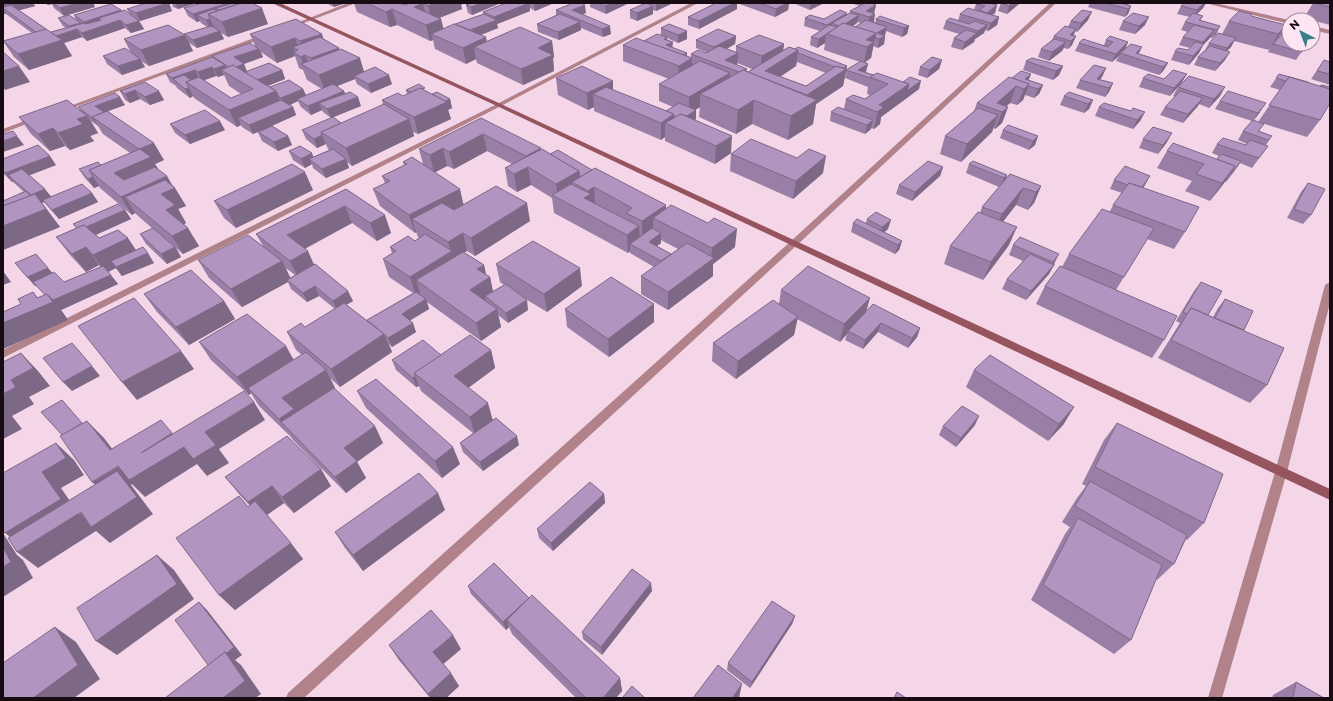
<svg xmlns="http://www.w3.org/2000/svg" width="1333" height="701" font-family="Montserrat,sans-serif">
<style>
.lines{fill:none;stroke-linecap:round;stroke-linejoin:round}
.street{fill:#b18289;fill-rule:evenodd}
.secondary{fill:#96545f;fill-rule:evenodd}
.wall{fill:#997fa5;fill-rule:evenodd}
.shaded-wall{fill:#7d6886}
.building{fill:#b294c0;stroke:#7d6886}
</style>
<rect width="100%" height="100%" fill="#f4d6e8"/>
<g class="lines">
<g class="street">
<path d="M348,3H356L291,28L286,27Z"/>
<path d="M691,3H698L501,106L3,358V350L497,104Z"/>
<path d="M1050,3H1056L796,246L304,698H286L288,693L790,242Z"/>
<path d="M1205,3H1215L1289,20V24Z"/>
<path d="M1313,26L1330,30V34L1313,30Z"/>
<path d="M265,34L268,36L267,37L64,111L59,110Z"/>
<path d="M35,117L37,118V120L3,133V129Z"/>
<path d="M1330,282V303L1287,472L1222,698H1208L1275,472L1325,285Z"/>
</g>
<path class="secondary" d="M272,3H280L501,104L1330,489V500L497,106Z"/>
</g>
<g class="wall">
<path d="M3,3H33L35,6L19,10L52,33L66,28L63,26L58,18L76,20L74,15L121,10L122,11L130,14L127,9L169,3L172,11L140,21H139L144,29L131,33L125,28L87,41L82,37L64,43L72,56L29,70L14,57L3,41L32,33L6,14H3Z"/>
<path d="M45,3H93L95,7L64,16L54,8L52,4L48,5Z"/>
<path d="M172,3H230V4L268,24L228,37L221,33L224,39L197,48L189,43L193,51L149,66L141,61L145,67L122,75L107,64L103,56L131,53L124,39L184,34L207,27L201,23L200,21L197,22L188,16L184,8L199,4L197,3L178,9L173,7Z"/>
<path d="M326,3H346L334,7Z"/>
<path d="M354,3H406L402,5H404L411,3L461,5L462,9L438,18L441,19L443,29L483,14V12L503,4L501,3L472,15L468,13L466,5L472,3H554L535,11L530,8V11L497,24L498,28L480,35L486,41H552L554,57L553,58L554,71L523,85L477,63L476,59L466,64L435,49L433,40L430,41L397,25L390,27L357,12Z"/>
<path d="M590,3H627V4L606,14L590,7Z"/>
<path d="M650,3H673L656,11L653,10V14L637,21L630,18V10L650,5Z"/>
<path d="M716,3H789L788,10L775,17L737,3V9L699,29L688,25V17Z"/>
<path d="M793,3H824L810,10Z"/>
<path d="M850,3H872L876,5L874,13H873V22L875,23L876,19L909,26L907,34L902,37L886,31L885,35L884,44L878,48L873,46L871,58L865,62L868,64L865,72L919,89L881,117L880,124L874,129L871,128V129L865,134L830,121L831,112L844,109L846,99H865L870,95L867,94L868,87L845,78L846,70L860,62L824,50L825,43L817,48L810,45L811,37L820,31L804,26L805,18L824,19L847,15L850,13V11L860,6ZM857,22L861,23L855,27L853,26L857,23Z"/>
<path d="M999,3H1019V4L1007,14L998,11L1001,3Z"/>
<path d="M1090,3H1130L1128,5L1131,6L1128,14L1125,17L1088,7Z"/>
<path d="M1184,3H1206L1203,8L1197,14L1203,16L1200,21L1220,26L1216,34L1212,38H1210L1203,45L1199,53L1189,65L1171,60L1175,51L1188,50L1190,48L1179,45L1183,37L1188,32L1181,30L1185,22L1190,17L1177,14L1181,6Z"/>
<path d="M1313,3H1330V25L1304,18Z"/>
<path d="M976,4L997,5L995,13L992,15L999,17L997,25L988,31L985,30L984,33L975,39L974,42L962,50L951,47L954,38L959,34L943,29L946,21H958L960,14L974,10Z"/>
<path d="M556,10L586,13L582,14L611,34L603,37L581,28V30L559,40L538,32L537,24L556,15Z"/>
<path d="M1251,16L1286,25L1289,20V44L1304,48L1296,60L1268,52L1272,46L1269,50L1234,41L1231,47L1227,51L1225,60L1215,71L1194,65L1198,57L1205,50L1209,43L1222,34L1229,21Z"/>
<path d="M1088,20L1077,32L1075,31L1073,36H1076L1072,45L1068,49L1064,48L1062,51L1049,61L1038,57L1041,49L1052,40L1054,36L1068,27L1071,21Z"/>
<path d="M1123,21L1145,25L1135,34L1119,30Z"/>
<path d="M669,24L687,39L678,43L667,38V39L672,48L687,53V57L691,58V54L706,52L696,48V40L736,36L735,44L727,49L736,52V46L784,44L783,50L789,47L847,66L843,86L816,104L813,124L788,140L752,124L736,134L699,117L700,107L695,110L696,119L695,120L731,153L715,164L665,141V137L661,140L594,111V107L588,110L558,95L556,78L613,81V90L666,111L673,107L659,101V84L669,79L623,61V45L644,41L661,35V28ZM797,62L826,73L806,86L780,77L796,66ZM737,63L752,69L748,72L747,71V69L737,65Z"/>
<path d="M1313,25L1319,26L1313,36Z"/>
<path d="M250,34L324,40L339,48V49L364,72L392,84L371,93L357,84L355,79L337,86L361,106L331,118L323,112L322,110L311,115L301,107L298,101L290,105L293,107L296,115L272,126L288,136L292,145L278,151L262,141L258,132L253,134L242,127L241,125L237,127L194,98L193,96L190,98L177,88L176,86L170,82L166,74L214,59L212,56L255,46ZM261,52L277,63L295,56L299,68L303,70L307,80L322,89L306,95L303,89L270,87L268,86L285,79L282,70L247,71L244,64L263,57ZM224,75L229,86L241,94L231,98L204,80L216,76L218,77Z"/>
<path d="M1106,40L1128,42L1125,48L1139,54L1168,63L1163,71L1159,75L1116,61L1119,56L1112,62L1075,51L1079,43L1104,45Z"/>
<path d="M942,60L939,69L927,78L918,75L920,67Z"/>
<path d="M1324,60L1330,62V85L1311,79Z"/>
<path d="M1026,61L1063,66L1059,75L1053,80L1023,70Z"/>
<path d="M1106,68L1102,77L1100,80L1113,83L1109,92L1105,97L1076,88L1080,80Z"/>
<path d="M1031,74L1028,80L1043,85L1039,94L1034,98L1025,95L1023,100L1017,105L1010,103L1006,106L1008,107L1002,123L995,129L993,128L992,132L961,162L940,154L945,136L974,111L977,103L1012,78Z"/>
<path d="M1187,74L1182,82L1170,96L1139,87L1143,78L1164,79Z"/>
<path d="M1279,74L1308,83L1320,120L1307,137L1258,122L1280,90L1270,87Z"/>
<path d="M145,82L164,100L150,105L140,99L130,103L125,100L120,91Z"/>
<path d="M1178,87L1220,96L1209,108L1199,104L1183,123L1160,115L1165,107L1175,97L1173,96Z"/>
<path d="M406,90L426,91L432,94L450,99L452,108L448,110L451,119L418,134L413,132L414,136L352,166L347,162L349,168L326,178L313,168L312,164L305,168L293,160L289,151L313,157L329,150L328,149L326,144L317,148L306,139L302,130L341,123L383,105L382,100L403,96L407,94Z"/>
<path d="M1064,96L1093,100L1089,109L1084,113L1060,105Z"/>
<path d="M1220,101L1260,112L1253,121L1264,124L1259,131L1272,136L1266,145L1268,146L1252,168L1240,163L1235,170L1226,182H1225L1210,201L1185,191L1192,181L1157,168L1167,151L1217,159L1219,156L1212,153L1217,144L1246,145L1247,144L1238,140L1243,131L1252,121L1215,109Z"/>
<path d="M125,105L108,111L164,160L155,164L159,170L173,186L186,206L178,209L186,223L184,224L199,246L183,254L176,248L181,257L167,264L146,244L140,234L153,229L137,215L135,213L132,215L100,188L99,186L94,188L85,178L79,169L101,165L130,153L103,134L98,126L91,121L98,133L90,136L94,141L70,150L65,146L50,151L31,134L19,117L81,110L78,107Z"/>
<path d="M1099,107L1131,111L1145,112L1140,121L1133,129L1095,116Z"/>
<path d="M481,118L541,150L550,154L592,170L735,247L713,264V276L668,310L641,294V276L654,267L630,253V251L628,253L554,213L552,198L531,185L517,192L508,186L505,168L512,164L487,151L454,169L447,166L435,172L464,204L530,221L475,256L467,251L464,252L484,265L486,275L490,277L493,292L504,285L500,282L496,264L582,286L547,312L519,295L528,310L508,323L498,315L501,327L481,341L427,302L429,309L410,320L416,332L392,347L389,344L392,352L340,387L330,378L335,388H334L383,443L357,462L366,478L346,493L293,440L290,436L259,406L251,393L249,395L211,360L199,342L294,360L302,355L296,350L287,332L305,327L335,309L319,296L307,302L291,289L288,282L242,307L209,278L198,260L263,246L256,234L346,189L391,233L377,241L352,223L305,249L314,265L353,301L346,305L368,321L367,320L413,293L389,277L383,259L392,253L390,247L415,241L419,238L418,237L416,232L415,233L380,206L373,189L385,183L382,176L404,165L403,162L423,164L419,149ZM661,240L678,249L671,254L657,246L661,243ZM286,268L295,275L290,278Z"/>
<path d="M170,124L225,130L190,144L175,133Z"/>
<path d="M1003,130L1038,136L1035,145L1029,150L1000,138Z"/>
<path d="M1143,139L1167,142L1158,154L1139,148Z"/>
<path d="M731,154L797,158L823,173L793,199L730,171Z"/>
<path d="M3,159L56,165L29,175L51,196L92,193L98,202L59,219L50,209L44,202L42,203L60,227L3,250V201L24,192L13,182H12L3,173Z"/>
<path d="M969,164L1007,175L1006,179L1041,186L1034,203L1028,210L1016,205L1003,222L1009,245L983,280L944,264L950,246L980,213L982,207L999,187L966,173Z"/>
<path d="M943,167L940,176L912,201L896,194L899,185Z"/>
<path d="M1114,180L1145,185L1143,188L1185,232L1174,249L1147,239L1116,290L1164,340L1152,358L1036,304L1045,286L1062,267L1069,254L1110,211L1113,205L1122,193L1110,189Z"/>
<path d="M1308,183L1311,215L1303,224L1287,218L1301,192Z"/>
<path d="M313,190L236,228L224,218L214,201Z"/>
<path d="M125,210L131,219L96,235L99,238L136,250L154,263L122,276L116,268L108,272L118,284L61,310L68,320L3,349V312L21,304L33,292L38,298L45,295L37,286H35L48,268L52,273L64,282L100,267L99,265L86,272L70,255L56,237L76,228L73,224Z"/>
<path d="M867,219L888,229L884,232L902,241L899,250L895,254L851,232L853,223H866Z"/>
<path d="M1020,237L1055,264L1049,274L1026,300L1002,289L1007,279L1023,261L1009,255L1013,245Z"/>
<path d="M1201,282L1208,315L1213,317L1218,308L1225,299L1267,385L1250,403L1158,358L1180,323L1176,321L1194,291Z"/>
<path d="M781,290L866,311L920,328L917,337L908,348L878,332L863,349L845,340L847,334L840,342L797,319L794,335L736,379L712,361L713,343L779,304Z"/>
<path d="M144,294L224,301L235,319L189,345L157,312Z"/>
<path d="M654,304V322L609,357L567,327L565,309Z"/>
<path d="M491,350L495,368L468,388L493,420L519,445L483,471L463,452L460,443L473,433L421,391L419,386L416,387L396,370L392,360Z"/>
<path d="M974,370L1074,407L1063,425L1048,441L966,387Z"/>
<path d="M357,391L460,464L442,478L366,408Z"/>
<path d="M1117,423L1204,523L1187,540L1186,539L1174,564L1157,580L1156,579L1131,640L1114,654L1031,600L1065,534L1070,527L1062,522L1077,498L1086,486L1082,484L1104,440Z"/>
<path d="M975,425L956,447L939,435L943,426Z"/>
<path d="M225,477L331,486L294,513L284,503L267,515L303,559L235,610L219,595L248,507L250,506L239,494Z"/>
<path d="M604,494L605,503L553,551L539,538L537,529Z"/>
<path d="M445,510L363,571L345,548L335,532Z"/>
<path d="M468,586L529,598L620,678L622,691L616,698H576L512,634L509,627L506,630L471,594Z"/>
<path d="M652,591L602,655L583,639L582,632Z"/>
<path d="M795,616L792,624L750,688L727,670L728,663Z"/>
<path d="M389,645L461,649L443,664L459,686L446,698H430L398,659Z"/>
<path d="M1296,682L1324,698H1272L1273,695Z"/>
</g>
<g class="shaded-wall">
<path d="M12,3H33L35,6L10,13L3,8V5Z"/>
<path d="M46,3H51L52,4L48,5Z"/>
<path d="M78,3H93L95,7L64,16L60,8Z"/>
<path d="M169,3L172,11L140,21L136,13Z"/>
<path d="M175,3H197L178,9Z"/>
<path d="M229,3H230L233,11L216,8L219,15L208,14L197,15L200,21L197,22L193,14Z"/>
<path d="M332,3H346L334,7Z"/>
<path d="M384,3H406L386,11Z"/>
<path d="M423,3L427,19L418,22L414,7Z"/>
<path d="M435,3H465L461,5L462,9L432,21L428,6Z"/>
<path d="M481,3H501L472,15L471,7Z"/>
<path d="M529,3L530,11L497,24L498,28L464,42L462,33L495,21L494,17Z"/>
<path d="M534,3H554L535,11Z"/>
<path d="M612,3H627V4L606,14L605,6Z"/>
<path d="M656,3H673L656,11Z"/>
<path d="M734,3H737V9L699,29V21Z"/>
<path d="M787,3H789L788,10L775,17L776,9Z"/>
<path d="M811,3H824L810,10Z"/>
<path d="M1013,3H1019V4L1007,14L1009,6Z"/>
<path d="M1204,3H1206L1203,8L1193,18L1197,10Z"/>
<path d="M585,5L586,13L574,18L572,10Z"/>
<path d="M876,5L874,13L867,17L866,11Z"/>
<path d="M997,5L995,13L985,21L987,13Z"/>
<path d="M653,6V14L637,21V13Z"/>
<path d="M1131,6L1128,14L1125,17L1128,9Z"/>
<path d="M262,8L268,24L228,37L222,22Z"/>
<path d="M3,9L6,14H3Z"/>
<path d="M392,9L397,25L390,27L386,12Z"/>
<path d="M121,10L126,18L101,20L99,18L103,25L89,30L84,22Z"/>
<path d="M1092,12L1088,20L1077,32L1081,23Z"/>
<path d="M847,13L846,21L832,23L831,29L825,33L827,25Z"/>
<path d="M875,14L874,22L868,25L869,17Z"/>
<path d="M859,15L857,23L839,34L840,26Z"/>
<path d="M999,17L997,25L988,31L991,23Z"/>
<path d="M1149,17L1145,25L1135,34L1139,26Z"/>
<path d="M210,19L214,27L210,28L206,20Z"/>
<path d="M441,19L445,35L431,34L433,40L430,41L426,25Z"/>
<path d="M120,20L125,28L87,41L82,33Z"/>
<path d="M139,21L144,29L131,33L126,25Z"/>
<path d="M580,22L581,30L559,40L558,32Z"/>
<path d="M81,23L85,31L77,29L82,37L64,43L72,56L29,70L18,54L56,36L72,31L69,26Z"/>
<path d="M987,25L984,33L975,39L978,31Z"/>
<path d="M1286,25L1276,40L1269,50L1278,34Z"/>
<path d="M610,26L611,34L603,37L602,29Z"/>
<path d="M909,26L907,34L902,37L904,28Z"/>
<path d="M1220,26L1216,34L1212,38L1217,30Z"/>
<path d="M887,27L885,35L878,39L877,33Z"/>
<path d="M1076,29L1073,37L1070,35Z"/>
<path d="M1214,30L1209,39L1203,45L1199,53L1189,65L1193,56L1199,50L1203,42Z"/>
<path d="M220,31L224,39L197,48L193,40Z"/>
<path d="M687,31V39L678,43V35Z"/>
<path d="M876,33L871,58L864,63L867,47L866,40Z"/>
<path d="M977,33L974,42L962,50L965,42Z"/>
<path d="M322,34L327,50L305,55L311,70L304,66L301,57L305,55L300,41Z"/>
<path d="M826,34L825,43L817,48L819,39Z"/>
<path d="M185,35L193,51L149,66L141,50Z"/>
<path d="M736,36L735,44L714,55V47Z"/>
<path d="M885,36L884,44L878,48L879,39Z"/>
<path d="M1076,36L1072,45L1068,49L1071,41Z"/>
<path d="M486,37L489,53L474,47L476,59L466,64L463,48Z"/>
<path d="M667,37V45L673,42L672,50L666,53L664,39Z"/>
<path d="M295,38L301,54L298,50L293,47L295,53L293,52L295,56L277,63L271,47Z"/>
<path d="M1236,38L1231,47L1222,56L1227,48Z"/>
<path d="M552,41L554,57L553,58L554,71L523,85L521,69L538,48Z"/>
<path d="M1066,42L1062,51L1049,61L1052,52Z"/>
<path d="M1128,42L1125,50L1120,53L1119,56L1112,62L1116,54Z"/>
<path d="M784,44L782,60L760,72L762,56Z"/>
<path d="M1142,47L1138,55L1136,53Z"/>
<path d="M339,48L344,64L317,73L311,58Z"/>
<path d="M259,49L263,57L238,66L234,57Z"/>
<path d="M798,50L796,66L772,82L765,71Z"/>
<path d="M1230,52L1225,60L1215,71L1220,63Z"/>
<path d="M687,53V61L692,58V75L679,82L678,58Z"/>
<path d="M738,53L737,69L725,60Z"/>
<path d="M360,58L365,75L354,76L355,79L325,91L319,75Z"/>
<path d="M140,59L145,67L122,75L118,66Z"/>
<path d="M942,60L939,69L927,78L930,70Z"/>
<path d="M1168,63L1163,71L1159,75L1163,67Z"/>
<path d="M244,64L247,72L242,74L231,68Z"/>
<path d="M868,64L866,72L861,75L858,70Z"/>
<path d="M225,65L229,74L221,70L224,75L218,77L214,69Z"/>
<path d="M19,66L30,82L5,90L3,87V71Z"/>
<path d="M847,66L843,86L816,104L813,124L788,140L791,116L807,95L841,70Z"/>
<path d="M1063,66L1059,75L1053,80L1056,71Z"/>
<path d="M212,67L216,76L202,81L198,72Z"/>
<path d="M1106,68L1102,77L1096,84L1097,79Z"/>
<path d="M195,70L199,78L187,83L173,80L172,78Z"/>
<path d="M282,70L285,79L257,90L253,81Z"/>
<path d="M730,73L729,89L700,94V107L689,114V97Z"/>
<path d="M1031,74L1028,82L1025,79Z"/>
<path d="M1187,74L1182,82L1170,96L1174,88Z"/>
<path d="M389,75L392,84L371,93L368,84Z"/>
<path d="M613,81V97L593,94L594,107L588,110L587,93Z"/>
<path d="M921,81L919,89L881,117L880,124L874,129L879,105L909,84Z"/>
<path d="M1113,83L1109,92L1105,97L1109,88Z"/>
<path d="M1029,84L1023,100L1017,105L1024,89Z"/>
<path d="M1043,85L1039,94L1034,98L1038,89Z"/>
<path d="M1016,86L1010,103L1000,112L997,103Z"/>
<path d="M1225,87L1220,96L1209,108L1214,99Z"/>
<path d="M189,88L193,96L190,98L185,89Z"/>
<path d="M303,89L307,98L297,99L298,101L285,107L281,98Z"/>
<path d="M135,90L140,99L130,103L125,94Z"/>
<path d="M159,91L164,100L150,105L145,97Z"/>
<path d="M276,91L283,108L238,118L241,125L237,127L229,110Z"/>
<path d="M344,91L347,100L319,103L322,110L311,115L308,106Z"/>
<path d="M120,97L125,105L100,114L95,106Z"/>
<path d="M358,97L361,106L331,118L327,109Z"/>
<path d="M1203,98L1198,106L1183,123L1188,114Z"/>
<path d="M450,99L452,108L448,110L451,119L418,134L414,117Z"/>
<path d="M754,100L752,124L736,134L738,110Z"/>
<path d="M1093,100L1089,109L1084,113L1088,104Z"/>
<path d="M1266,103L1260,112L1253,122L1258,113Z"/>
<path d="M293,107L296,115L253,134L249,125Z"/>
<path d="M1008,107L1002,123L995,129L1002,112Z"/>
<path d="M696,110V119L679,130V121Z"/>
<path d="M1145,112L1140,121L1133,129L1137,120Z"/>
<path d="M674,114V127L665,123V137L661,140V123Z"/>
<path d="M998,115L992,132L961,162L967,144Z"/>
<path d="M87,116L98,133L90,136L94,141L70,150L58,133L77,119Z"/>
<path d="M93,117L98,126L92,118Z"/>
<path d="M409,119L414,136L352,166L346,148Z"/>
<path d="M873,120L871,129L865,134L867,125Z"/>
<path d="M220,121L225,130L190,144L185,135Z"/>
<path d="M53,128L65,146L50,151L38,134Z"/>
<path d="M1172,133L1167,142L1158,154L1163,145Z"/>
<path d="M483,134L487,151L454,169L449,152Z"/>
<path d="M322,135L326,144L317,148L314,139Z"/>
<path d="M17,136L24,145L3,152V141Z"/>
<path d="M288,136L292,145L278,151L274,142Z"/>
<path d="M732,136L731,153L715,164L716,146Z"/>
<path d="M1038,136L1035,145L1029,150L1033,141Z"/>
<path d="M154,143L164,160L155,164L162,175L125,190L114,173L139,149Z"/>
<path d="M443,148L447,166L434,173L430,155Z"/>
<path d="M541,148L543,165L528,167L531,185L517,192L514,174L528,167L526,156Z"/>
<path d="M312,153L315,162L309,159L312,164L305,168L301,159Z"/>
<path d="M50,156L56,165L15,181L8,175L13,182H12L5,173Z"/>
<path d="M826,156L823,173L793,199L796,181Z"/>
<path d="M346,159L349,168L326,178L322,169Z"/>
<path d="M1241,161L1235,170L1226,182L1232,173Z"/>
<path d="M1235,166L1224,183L1210,201L1222,183Z"/>
<path d="M943,167L940,176L912,201L915,192Z"/>
<path d="M579,171L581,187L572,182L573,193L558,198L556,184Z"/>
<path d="M305,172L313,190L236,228L227,210Z"/>
<path d="M1007,175L1004,184L1000,187L1004,178Z"/>
<path d="M167,176L174,188H175L186,206L178,209L186,223L176,228L125,197L135,213L132,215L121,197Z"/>
<path d="M1150,176L1145,185L1135,199L1141,189Z"/>
<path d="M93,177L99,186L94,188L88,179Z"/>
<path d="M1041,186L1034,203L1028,210L1036,192Z"/>
<path d="M594,187L595,205L584,198L588,196V191Z"/>
<path d="M1023,188L1016,205L994,232L1002,214Z"/>
<path d="M45,189L52,198L42,203L60,227L3,250V216L36,202L31,195Z"/>
<path d="M460,189L464,207L425,227L412,219L416,232L415,233L409,215Z"/>
<path d="M92,193L98,202L59,219L52,210Z"/>
<path d="M527,203L530,221L475,256L471,238Z"/>
<path d="M666,205V222L653,218V231L642,239V221Z"/>
<path d="M345,206L352,223L296,253L287,235Z"/>
<path d="M125,210L131,219L86,239L79,230Z"/>
<path d="M385,215L391,233L377,241L370,223Z"/>
<path d="M891,220L888,229L880,236L882,227Z"/>
<path d="M639,226L640,244H630V251L628,253L627,235Z"/>
<path d="M1017,227L1009,245L983,280L991,262Z"/>
<path d="M188,228L199,246L183,254L172,236Z"/>
<path d="M737,229L735,247L713,264V276L668,310V292L711,260L712,248Z"/>
<path d="M463,233L467,251L416,280L420,293L416,296L410,277L451,252L448,242Z"/>
<path d="M661,233V243L649,252V242Z"/>
<path d="M128,238L140,256L148,253L154,263L122,276L116,268L106,273L93,255Z"/>
<path d="M902,241L899,250L895,254L898,245Z"/>
<path d="M86,247L99,265L86,272L72,254Z"/>
<path d="M175,247L181,257L167,264L161,254Z"/>
<path d="M308,251L316,269L299,279L290,261Z"/>
<path d="M1059,254L1049,274L1026,300L1031,291L1050,269L1053,262Z"/>
<path d="M282,261L291,279L287,280L288,282L242,307L231,289Z"/>
<path d="M484,265L487,279L490,277L494,296H485L486,301L475,308L470,290L477,269Z"/>
<path d="M48,268L56,277L35,286L27,277Z"/>
<path d="M580,268L582,286L547,312L544,294Z"/>
<path d="M3,271L11,282L3,285Z"/>
<path d="M111,275L118,284L61,310L68,320L3,349V318L37,298L33,292L44,306L47,294Z"/>
<path d="M315,286L319,296L307,302L303,293Z"/>
<path d="M348,291L353,301L337,310L333,301Z"/>
<path d="M870,298L865,316L848,331L847,334L840,342L844,324Z"/>
<path d="M426,299L429,309L406,323L402,314Z"/>
<path d="M527,300L528,310L508,323L506,313Z"/>
<path d="M224,301L235,319L189,345L176,327Z"/>
<path d="M654,304V322L609,357L608,339Z"/>
<path d="M497,309L501,327L481,341L476,323Z"/>
<path d="M798,317L794,335L736,379L738,361Z"/>
<path d="M413,323L416,332L392,347L388,338Z"/>
<path d="M881,323L878,332L863,349L865,340Z"/>
<path d="M920,328L917,337L908,348L912,338Z"/>
<path d="M384,334L392,352L340,387L331,369Z"/>
<path d="M286,346L296,364L248,388L251,393L249,395L237,377Z"/>
<path d="M491,350L495,368L460,394L454,376Z"/>
<path d="M181,351L194,369L137,400L122,382Z"/>
<path d="M21,353L38,371L50,386L29,397L34,404L12,416L22,429L3,439V394L11,380Z"/>
<path d="M92,366L100,376L72,391L63,382Z"/>
<path d="M326,370L335,388L296,413L281,422L290,436L279,419L282,398Z"/>
<path d="M415,376L419,386L416,387L413,378Z"/>
<path d="M254,402L265,420L219,449L229,463L207,476L197,464L145,497L132,484L131,485L153,514L110,543L96,531L38,568L17,552L24,548L5,533L42,472L56,443L74,460L84,475L61,488L79,514L110,498L92,482L141,453L172,433L194,459L205,432Z"/>
<path d="M488,403L493,421L475,435L470,417Z"/>
<path d="M1074,407L1063,425L1048,441L1059,424Z"/>
<path d="M979,416L975,425L956,447L961,438Z"/>
<path d="M87,421L104,438L126,467L110,450Z"/>
<path d="M375,426L383,443L357,462L366,478L346,493L335,477L344,448Z"/>
<path d="M517,436L519,445L483,471L480,462Z"/>
<path d="M453,447L460,464L442,478L435,461Z"/>
<path d="M321,469L331,486L294,513L282,497Z"/>
<path d="M272,486L284,503L261,519L248,502Z"/>
<path d="M438,493L445,510L363,571L353,555Z"/>
<path d="M604,494L605,503L553,551L551,543Z"/>
<path d="M3,533L17,555L23,560L33,578L3,597Z"/>
<path d="M291,543L303,559L235,610L219,595Z"/>
<path d="M157,555L174,570L194,599L117,655L96,641Z"/>
<path d="M651,583L652,591L602,655L601,647Z"/>
<path d="M529,598L507,620L509,627L506,630L503,622Z"/>
<path d="M199,602L207,610L242,655L235,660L241,665L261,694L255,698H223Z"/>
<path d="M795,616L792,624L750,688L752,682Z"/>
<path d="M55,627L76,642L100,679L74,698H33Z"/>
<path d="M453,635L461,649L441,666L433,652Z"/>
<path d="M451,673L459,686L446,698H431L428,694Z"/>
<path d="M620,678L622,691L616,698H603Z"/>
<path d="M742,684L739,698H732Z"/>
</g>
<g class="building">
<path d="M3,3H12L3,5Z"/>
<path d="M53,3H78L60,8Z"/>
<path d="M146,3H168L136,13L127,9Z"/>
<path d="M202,3H229L193,14L184,8Z"/>
<path d="M233,3H241L219,10L216,8Z"/>
<path d="M242,3H252L262,8L222,22L208,14Z"/>
<path d="M367,3H399L404,5L411,3H435L428,6L423,3L414,7L441,19L426,25L392,9L386,12Z"/>
<path d="M472,3H481L471,7L466,5Z"/>
<path d="M506,3H529L494,17L483,12Z"/>
<path d="M573,3H581L585,5L572,10L610,26L602,29L556,10Z"/>
<path d="M598,3H612L605,6Z"/>
<path d="M646,3L653,6L637,13L630,10Z"/>
<path d="M716,3H734L699,21L688,17Z"/>
<path d="M760,3H787L776,9Z"/>
<path d="M865,3H871L876,5L866,11L875,14L869,17L850,11Z"/>
<path d="M977,3H989L997,5L987,13L979,10L985,6L976,4Z"/>
<path d="M1001,3H1013L1009,6Z"/>
<path d="M1106,3H1121L1131,6L1128,9Z"/>
<path d="M1184,3H1204L1197,10L1181,6Z"/>
<path d="M1315,3H1330V7Z"/>
<path d="M111,4L121,10L84,22L74,15Z"/>
<path d="M11,5L46,29L36,32L3,8V7Z"/>
<path d="M968,8L999,17L991,23L960,14Z"/>
<path d="M214,9L217,11L208,14L210,19L206,20L197,15Z"/>
<path d="M125,10L139,21L126,25L120,20L82,33L77,29L56,36L51,32L84,23L86,24L101,20L99,18Z"/>
<path d="M840,10L847,13L827,25L805,18L810,15L824,19Z"/>
<path d="M1082,10L1092,12L1081,23L1071,21Z"/>
<path d="M1239,11L1252,14L1251,16L1286,25L1278,34L1229,21Z"/>
<path d="M850,13L859,15L845,24L843,23L839,26L832,23Z"/>
<path d="M1133,13L1149,17L1139,26L1123,21Z"/>
<path d="M1193,13L1203,16L1199,20L1220,26L1217,30L1185,22Z"/>
<path d="M484,14L497,20L470,30L455,24Z"/>
<path d="M560,14L580,22L558,32L537,24Z"/>
<path d="M69,15L81,23L69,26L58,18Z"/>
<path d="M880,16L909,26L904,28L876,19Z"/>
<path d="M950,18L969,24L974,21L987,25L978,31L946,21Z"/>
<path d="M296,19L322,34L300,41L295,38L271,47L250,34Z"/>
<path d="M1290,19L1294,20H1289V32L1282,31Z"/>
<path d="M866,20L887,27L877,33L885,36L879,39L875,38L876,33L855,27Z"/>
<path d="M843,23L876,33L866,40L874,42L867,47L827,34Z"/>
<path d="M454,24L486,37L463,48L431,34Z"/>
<path d="M669,24L687,31L678,35L661,28Z"/>
<path d="M168,25L185,35L141,50L124,39Z"/>
<path d="M829,25L837,27L819,39L811,37Z"/>
<path d="M1194,25L1214,30L1203,42L1183,37Z"/>
<path d="M1313,25L1319,26L1316,30H1313Z"/>
<path d="M211,26L220,31L193,40L184,34Z"/>
<path d="M1065,26L1076,29L1070,35L1076,36L1071,41L1054,36Z"/>
<path d="M520,27L552,41L538,48L553,55L521,69L474,47Z"/>
<path d="M46,29L62,40L18,54L3,41Z"/>
<path d="M718,29L736,36L714,47L696,40Z"/>
<path d="M966,30L977,33L965,42L954,38Z"/>
<path d="M1218,33L1236,38L1227,48L1209,43Z"/>
<path d="M1283,33L1289,34V44L1304,48L1302,52L1273,44Z"/>
<path d="M657,34L667,37L664,39L673,42L666,45L687,53L683,55L644,41Z"/>
<path d="M759,35L784,44L762,56L736,46Z"/>
<path d="M1110,36L1128,42L1116,54L1079,43L1083,39L1108,47L1113,42L1106,40Z"/>
<path d="M320,37L339,48L311,58L305,55L301,57L293,52L298,50L293,47Z"/>
<path d="M636,38L692,58L679,66L623,45Z"/>
<path d="M1054,39L1066,42L1052,52L1041,49Z"/>
<path d="M1195,42L1204,44L1193,56L1175,51L1178,48L1188,50Z"/>
<path d="M250,43L259,49L234,57L244,64L236,67L233,65L229,67L212,56Z"/>
<path d="M1131,44L1142,47L1136,53L1168,63L1163,67L1120,53Z"/>
<path d="M719,46L738,53L725,60L747,69L739,72L691,54L698,50L706,53Z"/>
<path d="M1210,46L1230,52L1220,63L1198,57Z"/>
<path d="M789,47L798,50L765,71L806,86L836,66L846,69L807,95L748,72Z"/>
<path d="M798,47L847,66L843,68L836,66L835,67L798,53V50L795,49Z"/>
<path d="M125,48L140,59L118,66L103,56Z"/>
<path d="M341,49L360,58L319,75L301,64Z"/>
<path d="M3,52L19,66L3,71Z"/>
<path d="M212,57L225,65L214,69L212,67L198,72L195,70L172,78L166,74Z"/>
<path d="M932,57L942,60L930,70L920,67Z"/>
<path d="M1032,58L1063,66L1056,71L1026,61Z"/>
<path d="M1324,60L1330,62V74L1317,71Z"/>
<path d="M700,61L730,73L689,97L659,84Z"/>
<path d="M861,61L868,64L858,70L873,75L870,78L846,70Z"/>
<path d="M269,63L282,70L257,80L245,72Z"/>
<path d="M233,65L276,91L229,110L186,82L199,77L231,98L253,89L221,70Z"/>
<path d="M1094,65L1106,68L1097,79L1113,83L1109,88L1080,80Z"/>
<path d="M582,66L613,81L587,93L556,78Z"/>
<path d="M375,67L389,75L368,84L354,76Z"/>
<path d="M743,70L817,100L791,116L754,100L738,110L700,94Z"/>
<path d="M1173,70L1187,74L1174,88L1143,78L1148,74L1164,79Z"/>
<path d="M1021,71L1031,74L1025,79L1043,85L1038,89L1028,86L1029,84L1012,78Z"/>
<path d="M877,73L909,84L879,105L884,107L877,112L846,99L853,95L865,99L888,84L870,77Z"/>
<path d="M1279,74L1308,82V83L1289,77L1286,81L1276,78Z"/>
<path d="M184,75L191,80L186,82L189,88L185,89L173,79Z"/>
<path d="M1189,76L1225,87L1214,99L1178,87Z"/>
<path d="M910,77L921,81L907,91L909,84L903,82Z"/>
<path d="M1009,77L1029,84L1024,89L1016,86L997,103L1008,107L1002,112L977,103Z"/>
<path d="M1289,77L1330,89V103L1320,120L1269,105Z"/>
<path d="M289,80L303,89L281,98L279,97L276,91L270,87Z"/>
<path d="M145,82L159,91L145,97L135,90L125,94L120,91Z"/>
<path d="M333,84L344,91L308,106L297,99Z"/>
<path d="M419,84L425,88L422,89L420,88L411,92L406,90Z"/>
<path d="M1322,85L1330,87V89L1320,86Z"/>
<path d="M606,87L674,114L661,123L593,94Z"/>
<path d="M420,88L447,102L414,117L382,100L398,93L403,96Z"/>
<path d="M1180,91L1203,98L1188,114L1165,107Z"/>
<path d="M1228,91L1266,103L1258,113L1220,101Z"/>
<path d="M350,92L358,97L327,109L319,103Z"/>
<path d="M437,92L450,99L445,101L432,94Z"/>
<path d="M1069,92L1093,100L1088,104L1064,96Z"/>
<path d="M115,93L120,97L95,106L104,112L92,117H93L92,118L78,107Z"/>
<path d="M67,100L87,116L77,119L83,124L58,133L53,128L38,134L19,117Z"/>
<path d="M281,100L293,107L249,125L238,118Z"/>
<path d="M679,103L696,110L687,116L681,114L674,118V114L666,111Z"/>
<path d="M1104,103L1131,111L1133,108L1145,112L1137,120L1099,107Z"/>
<path d="M384,104L409,119L346,148L321,132Z"/>
<path d="M838,107L873,120L867,125L831,112Z"/>
<path d="M978,108L998,115L967,144L945,136Z"/>
<path d="M205,110L220,121L185,135L170,124Z"/>
<path d="M107,111L154,143L139,149L92,117Z"/>
<path d="M681,114L732,136L716,146L665,123Z"/>
<path d="M333,117L341,123L321,132L322,135L314,139L302,130Z"/>
<path d="M481,118L541,148L526,156L483,134L449,152L443,148L430,155L419,149Z"/>
<path d="M1253,120L1264,124L1258,131L1272,136L1268,140L1243,131Z"/>
<path d="M1008,125L1038,136L1033,141L1003,130Z"/>
<path d="M272,126L288,136L274,142L258,132Z"/>
<path d="M1153,127L1172,133L1163,145L1143,139Z"/>
<path d="M13,131L17,136L3,141V134Z"/>
<path d="M1223,138L1246,145L1250,140L1268,146L1259,158L1217,144Z"/>
<path d="M751,139L797,158L809,149L826,156L796,181L731,154Z"/>
<path d="M1173,143L1235,166L1222,183L1196,174L1204,164L1167,151Z"/>
<path d="M38,145L50,156L5,173L3,171V159Z"/>
<path d="M300,146L312,153L301,159L289,151Z"/>
<path d="M140,149L151,157L114,173L124,180L155,167L167,176L121,197L89,170Z"/>
<path d="M333,149L346,159L322,169L309,159Z"/>
<path d="M542,149L579,171L556,184L528,167L514,174L505,168Z"/>
<path d="M558,150L592,170L580,177L579,171L550,154Z"/>
<path d="M1221,154L1241,161L1232,173H1231L1235,166L1217,159Z"/>
<path d="M412,157L460,189L409,215L373,189L390,181L382,176L407,164L403,162Z"/>
<path d="M928,161L943,167L915,192L899,185Z"/>
<path d="M973,161L1007,175L1004,178L969,164Z"/>
<path d="M98,162L101,165L89,170L93,177L88,179L79,169Z"/>
<path d="M292,164L305,172L227,210L214,201Z"/>
<path d="M1125,166L1150,176L1142,187L1129,183L1128,185L1114,180Z"/>
<path d="M595,168L666,205L642,221L626,213L632,208L594,187L588,191L572,182Z"/>
<path d="M22,169L45,189L31,195L8,175Z"/>
<path d="M1010,174L1041,186L1036,192L1023,188L1002,214L982,207Z"/>
<path d="M165,180L175,188L161,194L175,205L166,210L188,228L172,236L125,197Z"/>
<path d="M1129,183L1199,207L1185,232L1113,205Z"/>
<path d="M1308,183L1325,189L1311,215L1294,209Z"/>
<path d="M82,184L92,193L52,210L43,200Z"/>
<path d="M571,184L591,194L584,198L639,226L627,235L552,195Z"/>
<path d="M496,186L527,203L471,238L463,233L448,242L412,219L442,203L454,210Z"/>
<path d="M346,189L385,215L370,223L345,206L287,235L308,251L290,261L256,234Z"/>
<path d="M26,191L30,196L3,206V201Z"/>
<path d="M35,194L46,209L3,226V206Z"/>
<path d="M118,204L125,210L86,227L84,225L77,228L73,224Z"/>
<path d="M671,205L708,223L714,218L737,229L712,248L653,218Z"/>
<path d="M1102,209L1154,228L1124,277L1069,254Z"/>
<path d="M876,212L891,220L882,227L867,219Z"/>
<path d="M978,212L1017,227L991,262L950,246Z"/>
<path d="M857,219L902,241L898,245L853,223Z"/>
<path d="M84,225L99,238L118,230L128,238L93,255L86,247L72,254L56,237Z"/>
<path d="M153,228L175,247L161,254L140,234Z"/>
<path d="M652,228L661,233L649,242L671,254L661,261L630,244Z"/>
<path d="M425,234L452,251L410,277L383,259L396,251L390,247L408,236L415,241Z"/>
<path d="M248,235L282,261L231,289L198,260Z"/>
<path d="M1020,237L1059,254L1053,262L1013,245Z"/>
<path d="M533,241L580,268L544,294L496,264Z"/>
<path d="M687,243L714,258L668,292L641,276Z"/>
<path d="M143,247L148,253L116,267L111,261Z"/>
<path d="M463,252L484,265L477,269L490,277L470,290L497,309L476,323L416,280Z"/>
<path d="M36,254L48,268L27,277L15,263Z"/>
<path d="M1030,254L1054,265L1031,291L1007,279Z"/>
<path d="M315,264L348,291L333,301L315,286L303,293L287,280Z"/>
<path d="M103,266L111,275L53,300L47,294L45,295L33,282L54,272L64,282Z"/>
<path d="M808,266L870,298L844,324L781,290Z"/>
<path d="M1060,266L1177,316L1164,340L1045,286Z"/>
<path d="M191,270L224,301L176,327L144,294Z"/>
<path d="M611,277L654,304L608,339L565,309Z"/>
<path d="M1201,282L1222,291L1208,315L1191,308L1187,314L1183,312Z"/>
<path d="M506,284L527,300L506,313L485,296Z"/>
<path d="M33,292L37,298L47,294L53,302L3,323V312L21,304L18,299Z"/>
<path d="M416,292L426,299L402,314L413,323L388,338L384,334L367,320Z"/>
<path d="M134,298L181,351L122,382L78,326Z"/>
<path d="M1225,299L1253,311L1244,330L1215,318Z"/>
<path d="M773,300L798,317L738,361L713,343Z"/>
<path d="M344,303L384,334L331,369L287,332L301,323L305,327Z"/>
<path d="M873,304L920,328L912,338L881,323L865,340L848,331Z"/>
<path d="M1191,308L1284,348L1267,385L1171,340Z"/>
<path d="M247,314L286,346L237,377L199,342Z"/>
<path d="M470,335L491,350L454,376L488,403L470,417L414,373Z"/>
<path d="M423,340L441,355L414,373L415,376L413,378L392,360Z"/>
<path d="M72,343L92,366L63,382L43,358Z"/>
<path d="M306,352L326,370L282,398L294,409L279,419L248,388Z"/>
<path d="M21,353L33,368L11,380L16,387L3,394V362Z"/>
<path d="M990,355L1074,407L1059,424L974,370Z"/>
<path d="M376,379L453,447L435,461L357,391Z"/>
<path d="M334,388L375,426L344,448L357,461L335,477L281,422Z"/>
<path d="M244,391L254,402L205,432L216,445L193,459L184,447L129,480L118,466L92,482L60,436L87,421L110,450L161,420L172,433L141,453Z"/>
<path d="M62,400L82,423L62,435L41,412Z"/>
<path d="M962,406L979,416L961,438L943,426Z"/>
<path d="M496,418L517,436L480,462L460,443Z"/>
<path d="M1117,423L1223,474L1204,523L1095,467Z"/>
<path d="M287,436L321,469L282,497L272,486L248,502L225,477Z"/>
<path d="M56,443L66,458L42,472L61,499L5,533L3,530V473Z"/>
<path d="M117,471L137,497L91,527L81,512L17,552L8,538Z"/>
<path d="M419,473L438,493L353,555L335,532Z"/>
<path d="M1090,481L1187,535L1174,564L1075,506Z"/>
<path d="M590,482L604,494L551,543L537,529Z"/>
<path d="M239,496L248,507L255,501L291,543L219,595L176,538Z"/>
<path d="M1078,518L1162,565L1131,640L1043,585Z"/>
<path d="M3,547L11,562L3,567Z"/>
<path d="M157,555L177,584L96,641L77,608Z"/>
<path d="M494,563L529,598L503,622L468,586Z"/>
<path d="M632,569L651,583L601,647L582,632Z"/>
<path d="M532,595L620,678L603,698H586L507,620Z"/>
<path d="M772,601L795,616L752,682L728,663Z"/>
<path d="M199,602L234,647L227,653L225,652L208,665L175,620Z"/>
<path d="M431,610L453,635L433,652L451,673L428,694L389,645Z"/>
<path d="M55,627L78,665L33,698H3V663Z"/>
<path d="M225,652L245,681L223,698H165Z"/>
<path d="M718,665L742,684L732,698H693Z"/>
<path d="M1296,682L1324,698H1293Z"/>
<path d="M632,686L645,698H622Z"/>
<path d="M897,692L906,698H894Z"/>
</g>
<rect width="1333" height="701" fill="none" stroke="#160c12" stroke-width="8"/>
<g transform="translate(1301 32) rotate(318)"><circle r="19" fill="#fee5f3" stroke="#a18e99"/>
<path d="M0-3L7 15L0 10L-7 15Z" fill="#387f89"/>
<text y="-6" font-size="11" font-weight="bold" text-anchor="middle" fill="#160c12">N</text>
</g>
</svg>
